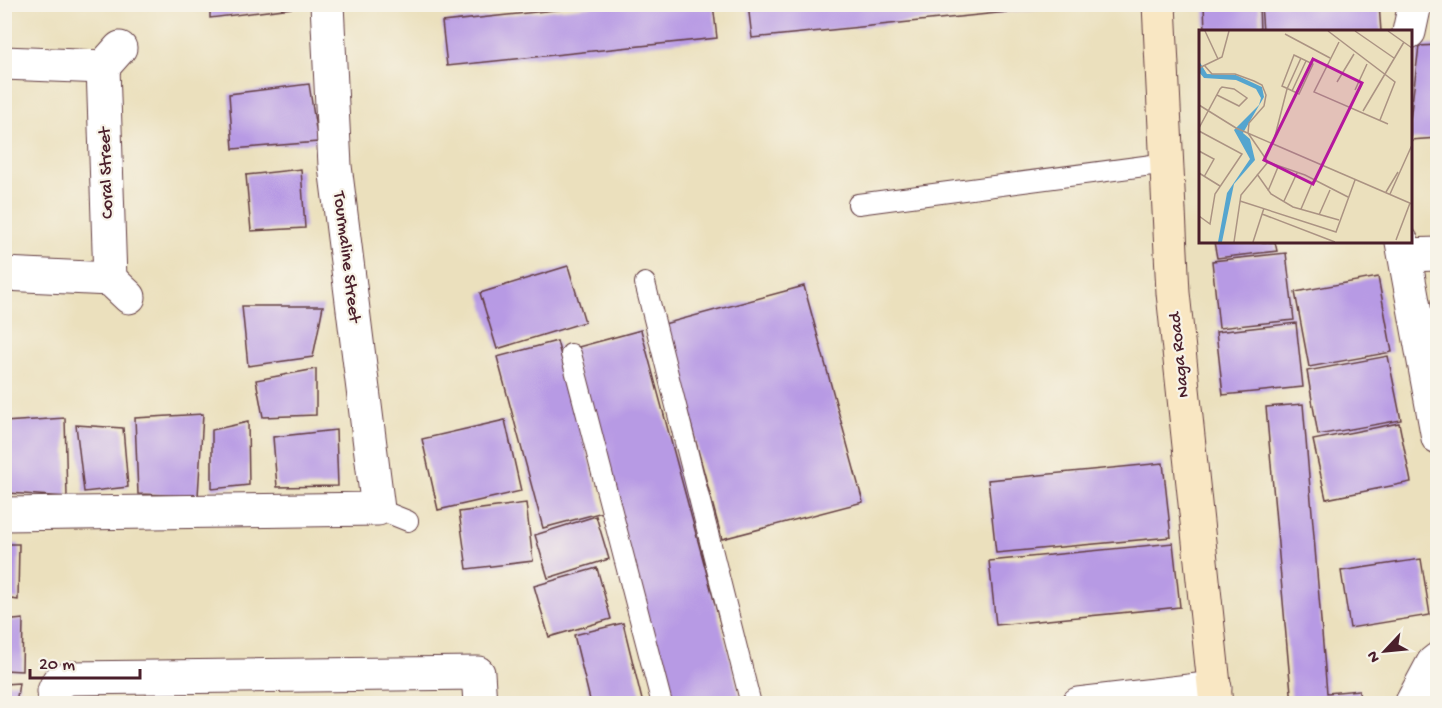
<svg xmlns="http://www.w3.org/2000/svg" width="1442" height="708" font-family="'Gochi Hand',sans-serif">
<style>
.building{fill:#b79ae4}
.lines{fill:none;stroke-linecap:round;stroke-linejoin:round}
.service-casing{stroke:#623c41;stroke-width:22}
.minor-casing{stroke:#623c41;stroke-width:35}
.secondary-casing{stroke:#623c41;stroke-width:35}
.service{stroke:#fff;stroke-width:20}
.minor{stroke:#fff;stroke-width:33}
.secondary{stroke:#f9e7c3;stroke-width:33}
.labels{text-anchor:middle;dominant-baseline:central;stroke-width:4.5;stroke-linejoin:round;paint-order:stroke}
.street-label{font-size:18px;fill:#4a1f2b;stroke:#f7f3e8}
.inset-road{fill:none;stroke:#ab9383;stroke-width:1.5}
.view{fill:#b5179e;fill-opacity:0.15;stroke:#b5179e;stroke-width:3}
.inset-edge{fill:none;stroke:#4a1f2b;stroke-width:3}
</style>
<rect width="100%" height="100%" fill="#f7f3e8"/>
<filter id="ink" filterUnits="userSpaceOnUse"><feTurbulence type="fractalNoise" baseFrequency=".0167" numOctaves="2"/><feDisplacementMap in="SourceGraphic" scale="12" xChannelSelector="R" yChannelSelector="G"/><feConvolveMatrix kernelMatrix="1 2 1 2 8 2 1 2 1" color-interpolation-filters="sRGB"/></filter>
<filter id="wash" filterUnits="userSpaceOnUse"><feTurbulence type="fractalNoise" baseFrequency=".008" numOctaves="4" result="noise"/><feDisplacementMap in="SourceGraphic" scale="24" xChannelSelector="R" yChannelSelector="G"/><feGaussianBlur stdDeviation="1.35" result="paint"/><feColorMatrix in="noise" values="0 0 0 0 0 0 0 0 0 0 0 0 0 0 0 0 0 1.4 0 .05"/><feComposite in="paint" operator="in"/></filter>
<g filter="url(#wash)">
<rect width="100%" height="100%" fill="#ebe0bd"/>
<g id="blocks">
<g class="building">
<path d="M210,4H299L300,7L210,18Z"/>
<path d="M611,4H713L717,38L447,66L442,22Z"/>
<path d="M748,4H1066V6L752,38Z"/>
<path d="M1204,4H1259L1260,32H1205Z"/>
<path d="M1261,4H1379L1381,32H1263Z"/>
<path d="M1438,45V138L1410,140V120L1419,46Z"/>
<path d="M309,84L318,142L233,149L229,94Z"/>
<path d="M301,169L305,228L251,231L246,175Z"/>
<path d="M1214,242H1275L1277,251L1217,258Z"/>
<path d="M1286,253L1294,320L1219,328L1212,261Z"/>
<path d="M568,266L585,322L497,349L480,293Z"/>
<path d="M1378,277L1392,352L1309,367L1295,292Z"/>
<path d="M804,286L863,502L722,539L664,324Z"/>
<path d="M242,306H323L313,357L248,366Z"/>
<path d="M1296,323L1303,387L1223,395L1216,332Z"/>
<path d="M641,330L742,704H667L571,349Z"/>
<path d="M557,341L603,512L543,528L497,357Z"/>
<path d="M1388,356L1401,420L1318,435L1307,371Z"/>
<path d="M316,369V415L263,417L256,380Z"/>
<path d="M1303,404L1327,693L1359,690L1360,704H1292L1266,407Z"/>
<path d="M203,414L198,496L138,494L135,418Z"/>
<path d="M65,418L67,497L8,493L4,422Z"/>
<path d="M505,420L521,491L438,510L422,439Z"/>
<path d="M248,422L249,485L212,489V430Z"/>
<path d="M1399,423L1411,482L1326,499L1313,440Z"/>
<path d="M76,425L123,428L128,487L84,492Z"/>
<path d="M336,430L338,486L277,487L273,437Z"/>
<path d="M1163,463L1171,537L996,553L988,480Z"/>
<path d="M526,503L533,561L467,569L459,512Z"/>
<path d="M596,516L609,559L548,578L535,535Z"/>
<path d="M1173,543L1180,607L996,625L989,561Z"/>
<path d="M4,544H19L18,600L4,598Z"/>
<path d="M1421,559L1430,615L1350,628L1341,571Z"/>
<path d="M597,568L611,619L549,637L534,586Z"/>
<path d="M23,619L22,671L4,670V621Z"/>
<path d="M623,623L643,704H591L574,635Z"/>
<path d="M19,683L16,704H4V684Z"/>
</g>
</g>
</g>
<g filter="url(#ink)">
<use href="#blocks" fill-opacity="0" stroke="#623c41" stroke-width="1.5"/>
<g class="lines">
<g class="service-casing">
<g id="service">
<path d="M858,204L1167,163"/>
<path d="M645,283L751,704"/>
<path d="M571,354L662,704"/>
<path d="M378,509L408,521"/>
</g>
</g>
<g class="minor-casing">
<g id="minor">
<path d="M1409,32L1415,4"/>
<path d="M4,63L103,67L120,48"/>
<path d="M103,67L110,279"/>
<path d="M1402,242L1438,438"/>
<path d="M1405,255L1438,254"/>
<path d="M4,274L110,279L129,297"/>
<path d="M4,514L378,509L335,166L327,4"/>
<path d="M55,704L54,691L58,682L70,678L478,673L480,704"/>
<path d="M1078,704L1215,688"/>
<path d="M1411,704L1433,663L1438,659"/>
</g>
</g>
<g class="secondary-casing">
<path id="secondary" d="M1159,4L1173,293L1216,704"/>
</g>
<use href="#service" class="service"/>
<use href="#minor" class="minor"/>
<use href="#secondary" class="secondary"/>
</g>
</g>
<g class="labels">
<g class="street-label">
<text transform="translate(107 173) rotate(-92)">Coral Street</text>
<text transform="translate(346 257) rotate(83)">Tourmaline Street</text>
<text transform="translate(1180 355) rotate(-96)">Naga Road</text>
</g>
</g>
<g transform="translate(1199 30)">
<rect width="213" height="213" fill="#ebe0bd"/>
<path d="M0,31L8,44L37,45L63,57L65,67L44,103L51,109L56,130L35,154L23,212H19L28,163L51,129L35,100L60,75L62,68L57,59L37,50L5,48L0,42Z" fill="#55a5cf"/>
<path class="inset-road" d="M6,1L19,29M129,1L196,52L181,90M156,1L195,28M189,1L213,18M86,4L131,28M140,12L115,62L189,94M95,25L114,34L100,64L83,56ZM5,35L13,44H36L55,51L63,55L67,65L65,76L50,93L49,103L69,132L42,165L35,212M0,38L23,27L30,1M138,52L155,24M156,60L168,34M93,61L107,31M0,75L37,98L213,174M164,81L205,12M0,98L21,59L23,57L35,59L48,68L40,76L18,65M0,101L43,124L16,164L11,194L0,186M74,114L88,59L102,28M0,121L15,129L5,147M69,132L106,145L149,167M0,143L21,156M58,144L72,164L94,177L140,190M69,161L79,137M187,162L199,142M191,164L213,115M41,171L137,202L156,150M85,171L98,143M102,179L114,151M63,184L136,212M120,185L131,160M197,210L211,173M54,212L65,178"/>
<path class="view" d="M114,29L163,53L114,154L65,130Z"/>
<rect width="213" height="213" class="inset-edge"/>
</g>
<rect width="1442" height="708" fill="none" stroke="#f7f3e8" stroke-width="24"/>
<g transform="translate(1385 651) rotate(244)" stroke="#f7f3e8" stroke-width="4.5" paint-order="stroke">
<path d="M0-4.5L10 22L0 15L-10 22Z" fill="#4a1f2b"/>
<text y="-9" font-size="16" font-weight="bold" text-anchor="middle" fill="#4a1f2b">N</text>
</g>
<path d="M30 669v9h110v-9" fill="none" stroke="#4a1f2b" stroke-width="3"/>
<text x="39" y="669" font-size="18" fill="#4a1f2b" stroke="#f7f3e8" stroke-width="4.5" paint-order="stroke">20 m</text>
</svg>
